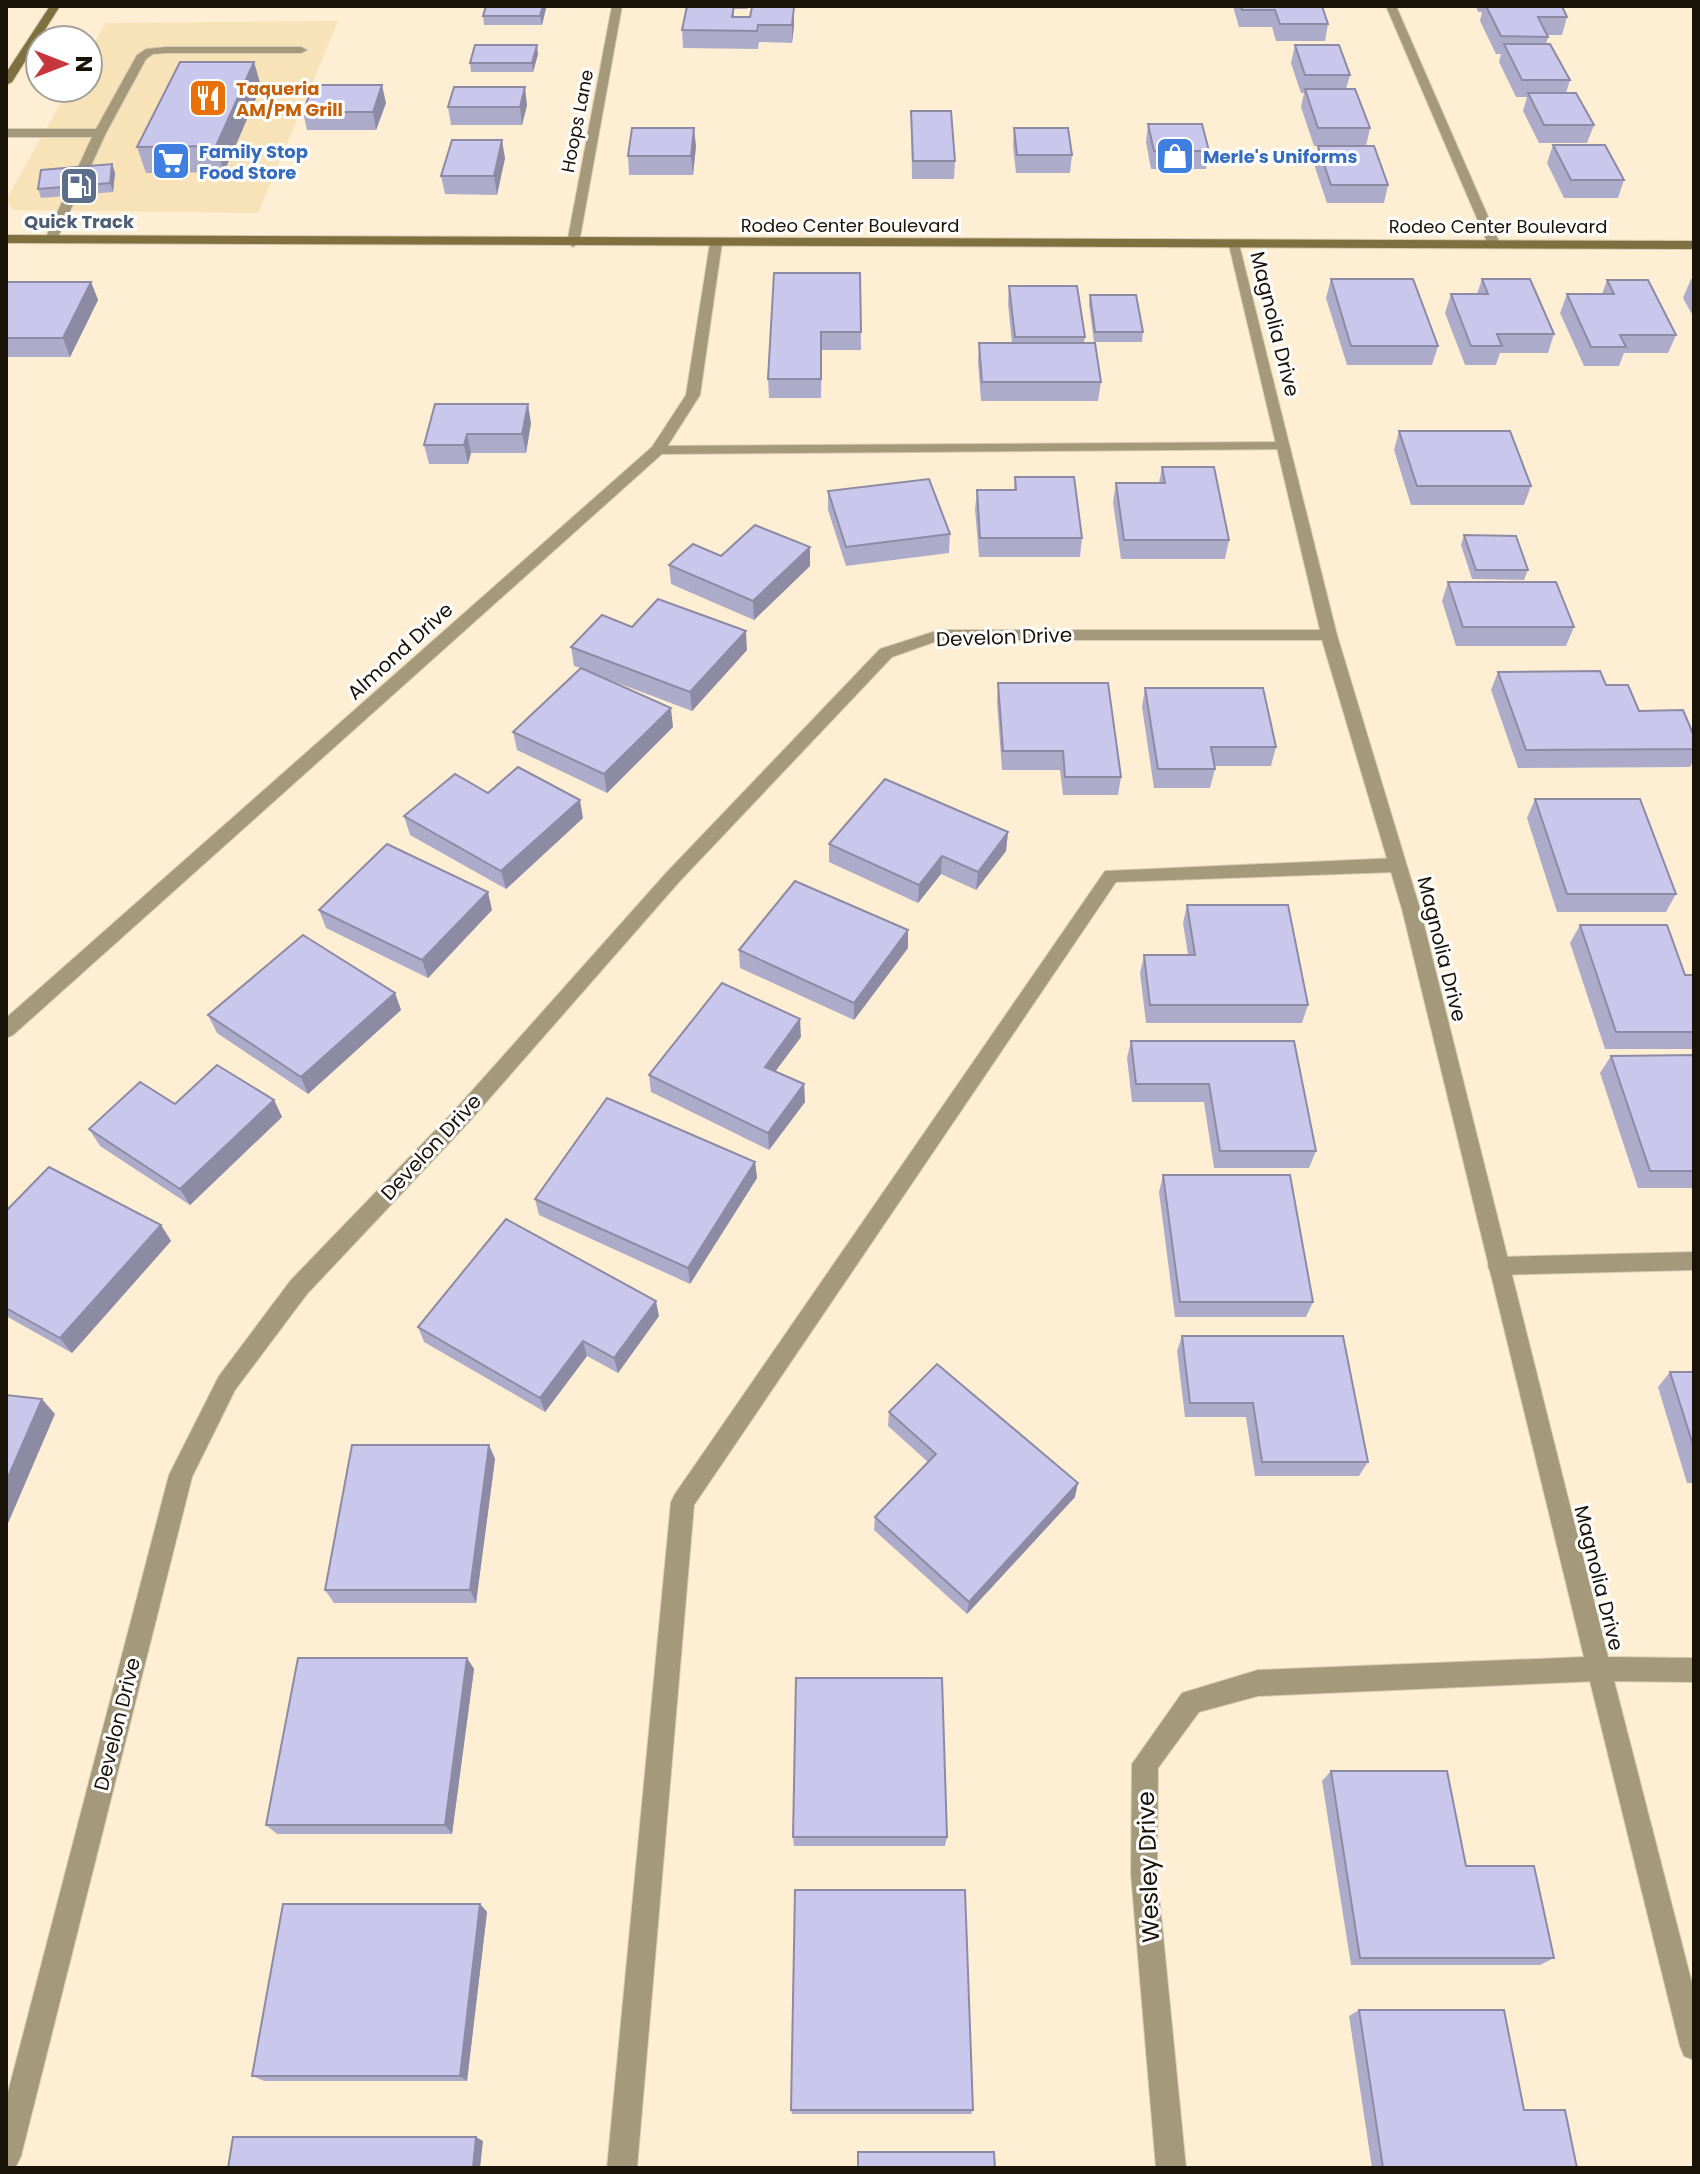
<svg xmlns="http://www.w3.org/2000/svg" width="1700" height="2174" font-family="Poppins,sans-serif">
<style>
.built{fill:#f8e2b8}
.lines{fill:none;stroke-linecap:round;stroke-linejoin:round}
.lane-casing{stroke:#d9ccb3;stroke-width:2}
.street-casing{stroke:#d9ccb3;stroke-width:2}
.secondary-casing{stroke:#d9ccb3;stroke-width:2}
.lane{fill:#a49a7b;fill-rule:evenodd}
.street{fill:#a49a7b;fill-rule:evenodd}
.secondary{fill:#7f7040;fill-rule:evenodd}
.wall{fill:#adabca}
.shaded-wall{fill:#8d8ba4}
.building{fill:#c9c7eb;stroke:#8d8ba4;stroke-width:2}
.labels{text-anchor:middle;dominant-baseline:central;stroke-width:6;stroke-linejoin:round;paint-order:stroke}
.far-food-label{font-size:18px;font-weight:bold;fill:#c56008;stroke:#fff;text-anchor:start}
.far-street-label{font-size:18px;fill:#191206;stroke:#fff}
.far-shop-label{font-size:18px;font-weight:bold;fill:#366cbe;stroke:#fff;text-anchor:start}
.far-service-label{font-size:18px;font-weight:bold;fill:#4e5e75;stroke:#fff}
.street-label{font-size:20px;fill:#191206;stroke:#fff}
.near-street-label{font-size:24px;fill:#191206;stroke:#fff}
</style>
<rect width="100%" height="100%" fill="#feefd4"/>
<path class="built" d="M338,21L258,213L13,210L6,200L69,88H88V54L106,23Z"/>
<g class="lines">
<g class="lane-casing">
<g id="lane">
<path d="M166,47H301L307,50L301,53H166L153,54L146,59L106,133L57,239L46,242L45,239L92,137H6V129H96L137,55L146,49Z"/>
<path d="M1283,442L1288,443V449L658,454L651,450L658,446Z"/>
<path d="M1397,858L1406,865L1397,872L1116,882L694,1505L637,2168H607L671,1502L675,1494L1105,871Z"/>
<path d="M1694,1252V1270L1499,1275L1491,1273L1488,1266L1491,1259L1499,1257Z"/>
<path d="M1599,1657L1608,1660L1611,1669L1694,1991V2060L1684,2056L1680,2046L1587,1669L1590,1660Z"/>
</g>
</g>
<g class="street-casing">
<g id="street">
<path d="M612,6H622L579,243L573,247L567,243Z"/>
<path d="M1386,6H1396L1500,244L1499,247L1488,244Z"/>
<path d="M716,239L722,243L700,395L663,453L13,1035L6,1038V1018L652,447L686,395L710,243Z"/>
<path d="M1228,241L1239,244L1337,635L1420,909L1608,1657L1694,1658V1682L1599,1681L1258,1696L1199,1712L1158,1768L1157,1874L1186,2168H1156L1131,1874L1132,1764L1182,1693L1258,1670L1584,1657L1402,909L1322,640H940L892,657L679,882L468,1123L307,1294L235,1390L192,1477L21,2156L16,2166L6,2168V2100L169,1475L219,1376L291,1280L454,1111L667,872L880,649L939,630H1320Z"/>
</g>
</g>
<g class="secondary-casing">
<g id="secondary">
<path d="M50,6H60L12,82L6,85V73Z"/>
<path d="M6,235L1694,241V249L6,243Z"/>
</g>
</g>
<use href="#lane" class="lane"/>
<use href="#street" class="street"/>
<use href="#secondary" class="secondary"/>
</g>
<g class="wall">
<path d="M486,6H545L546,8L542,25H484L483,16Z"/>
<path d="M687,6H748L747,9H734V17H750L794,7V25L792,43L759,42L758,49L683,48L682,30Z"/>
<path d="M1234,6H1322L1328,24L1325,41H1276L1272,27H1239L1234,10Z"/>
<path d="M1476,6H1562L1567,17L1562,35H1547L1548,37L1546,44L1570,80L1566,93L1594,125L1587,143H1539L1523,111L1527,97H1516L1499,62L1501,54H1496L1480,21L1482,12H1478Z"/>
<path d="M1295,45L1350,75L1346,89L1370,128L1366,146L1388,185L1384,203H1327L1314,164L1318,146H1314L1301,107L1304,93H1301L1291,63Z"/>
<path d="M538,54L533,72H471L470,63Z"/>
<path d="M254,62L261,87L224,172L146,173L137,147Z"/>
<path d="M386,103L376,130H307L303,112Z"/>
<path d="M527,105L522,125H451L448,107Z"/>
<path d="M911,111L955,161L954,179H912Z"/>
<path d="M1148,124L1209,151L1206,169H1151L1146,142Z"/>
<path d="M1014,128L1072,155L1070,173H1016L1013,146Z"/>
<path d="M1553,145L1624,180L1618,198H1564L1547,163Z"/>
<path d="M696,146L693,175H629L628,156Z"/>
<path d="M505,158L497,195L445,194L441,176Z"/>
<path d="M112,164L115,173L113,192L41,198L38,189Z"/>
<path d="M860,273L861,350H822L821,398H769L768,379Z"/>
<path d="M1331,279L1438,346L1432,365H1347L1326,298Z"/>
<path d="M1482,279L1554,334L1548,353H1500L1496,365H1465L1445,313L1451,294H1477Z"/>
<path d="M1691,279H1694V318L1683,298Z"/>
<path d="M1607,280L1676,335L1668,353H1624L1619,366H1584L1560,313L1567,294H1602Z"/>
<path d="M6,282H91L98,300L70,357H6Z"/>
<path d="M1009,286L1085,337L1084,343L1101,382L1098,401H981L978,362L979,343H1012L1008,304Z"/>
<path d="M1090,295L1143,332L1142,342H1094L1089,304Z"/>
<path d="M435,404L531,423L526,453H471L468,464H429L424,445Z"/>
<path d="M1399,431L1531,486L1524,505H1411L1394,450Z"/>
<path d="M1162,467L1229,540L1225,559H1121L1113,502L1116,483H1159Z"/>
<path d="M1015,477L1082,538L1080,557H979L975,509L977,490H1014Z"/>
<path d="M828,491L950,534L949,553L846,566L828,510Z"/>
<path d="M1464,535L1528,570L1524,580L1472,579L1461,545Z"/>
<path d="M721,556L810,566L754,620L671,584L669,565Z"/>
<path d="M1448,582L1574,627L1566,646H1456L1442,601Z"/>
<path d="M632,627L747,650L692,711L586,671L673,727L607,793L517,750L513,732L581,668L574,666L571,647Z"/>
<path d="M1498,672L1606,685L1639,711L1694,736V759L1690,767L1518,768L1491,690Z"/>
<path d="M998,683L1121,777L1118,795H1063L1060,770H1002L997,702Z"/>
<path d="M1145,688L1276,747L1271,766H1214L1215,769L1210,788H1154L1142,707Z"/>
<path d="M488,793L583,818L506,889L410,835L404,816Z"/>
<path d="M1535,799L1676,894L1666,912H1557L1527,818Z"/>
<path d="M1008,832L1006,851L976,890L941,874L918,903L829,862V844Z"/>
<path d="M1187,905L1308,1005L1302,1023H1146L1140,973L1144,955H1188L1183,923Z"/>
<path d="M319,910H492L428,978L326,928Z"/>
<path d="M1580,925L1685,975H1694V1049H1605L1570,943Z"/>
<path d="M908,930V948L854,1020L740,968L739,950Z"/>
<path d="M395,993L401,1010L308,1094L217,1033L208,1015Z"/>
<path d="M801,1037L775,1071L804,1084L805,1102L769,1150L651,1092L649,1075Z"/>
<path d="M1131,1041H1294L1316,1151L1309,1168H1214L1204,1102H1132L1127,1058Z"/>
<path d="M1694,1055V1188H1638L1600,1073L1611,1056Z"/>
<path d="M274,1100L282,1117L190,1205L100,1146L89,1129Z"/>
<path d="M755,1162L757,1178L690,1284L539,1215L535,1199Z"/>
<path d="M1163,1175L1313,1302L1306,1317H1175L1159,1192Z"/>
<path d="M6,1211L161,1225L171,1241L72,1353L6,1316Z"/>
<path d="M659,1316L618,1373L587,1356L545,1412L424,1342L418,1327Z"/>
<path d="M1182,1336L1368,1462L1359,1476H1255L1246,1417H1185L1177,1351Z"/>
<path d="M1670,1372H1694V1483H1687L1658,1387Z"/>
<path d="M889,1412L1075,1497L967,1614L874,1530L875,1517L928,1462L888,1426Z"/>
<path d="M489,1445L495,1459L476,1603H334L325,1590Z"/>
<path d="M467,1658L474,1669L452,1834H277L266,1825Z"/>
<path d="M1331,1771L1466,1866L1554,1958L1540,1965H1351L1322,1781Z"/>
<path d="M793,1837H947L945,1846H794Z"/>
<path d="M480,1904L487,1912L467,2081H264L252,2076Z"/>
<path d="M1359,2010L1524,2110L1577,2168H1372L1349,2016Z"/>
<path d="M791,2110H973L971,2114H792Z"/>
</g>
<g class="shaded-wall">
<path d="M543,6H545L546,8L542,25L540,16Z"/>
<path d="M794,7V25L792,43V25Z"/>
<path d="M537,45L538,54L533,72L532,63Z"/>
<path d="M254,62L261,87L224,172L216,146Z"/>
<path d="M382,85L386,103L376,130L373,112Z"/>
<path d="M525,87L527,105L522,125L520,107Z"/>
<path d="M694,128L696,146L693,175L691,156Z"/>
<path d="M502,140L505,158L497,195L494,176Z"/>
<path d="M112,164L115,173L113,192L110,183Z"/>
<path d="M91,282L98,300L70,357L63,338Z"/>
<path d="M528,404L531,423L526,453L522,434Z"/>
<path d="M467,434L471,453L468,464L464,445Z"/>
<path d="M810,547V566L754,620L753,601Z"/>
<path d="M746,631L747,650L692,711L690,692Z"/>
<path d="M671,708L673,727L607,793L604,774Z"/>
<path d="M580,800L583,818L506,889L501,871Z"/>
<path d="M1008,832L1006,851L976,890L978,872Z"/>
<path d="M942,856L941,874L918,903L919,885Z"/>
<path d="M488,892L492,910L428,978L422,960Z"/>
<path d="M908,930V948L854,1020V1003Z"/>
<path d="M395,993L401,1010L308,1094L301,1077Z"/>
<path d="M800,1019L801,1037L766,1084L765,1067Z"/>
<path d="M804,1084L805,1102L769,1150L768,1133Z"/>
<path d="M274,1100L282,1117L190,1205L180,1189Z"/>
<path d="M755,1162L757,1178L690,1284L688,1268Z"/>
<path d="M161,1225L171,1241L72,1353L60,1338Z"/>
<path d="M656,1301L659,1316L618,1373L614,1358Z"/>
<path d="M583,1341L587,1356L545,1412L540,1398Z"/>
<path d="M42,1399L55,1414L6,1528V1482Z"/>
<path d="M489,1445L495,1459L476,1603L470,1590Z"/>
<path d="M1078,1483L1075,1497L967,1614L969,1602Z"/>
<path d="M467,1658L474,1669L452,1834L445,1825Z"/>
<path d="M480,1904L487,1912L467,2081L460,2076Z"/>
<path d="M476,2137L483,2141L480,2168H473Z"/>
</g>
<g class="building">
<path d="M486,6H543L540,16H483Z"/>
<path d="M687,6H734L732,17H750L752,7H794L792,25H758L757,31L682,30Z"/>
<path d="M1241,6H1322L1328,24H1280L1275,10H1242Z"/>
<path d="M1486,6H1562L1567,17H1538L1548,37L1501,36Z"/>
<path d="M1504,44H1550L1570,80H1522Z"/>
<path d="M475,45H537L532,63H470Z"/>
<path d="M1295,45H1339L1350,75H1305Z"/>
<path d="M180,62H254L216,146L137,147Z"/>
<path d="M313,85H382L373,112H303Z"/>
<path d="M454,87H525L520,107H448Z"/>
<path d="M1305,89H1355L1370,128H1318Z"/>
<path d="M1528,93H1576L1594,125H1544Z"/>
<path d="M911,111H951L955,161H913Z"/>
<path d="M1148,124H1202L1209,151H1154Z"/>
<path d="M632,128H694L691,156H628Z"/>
<path d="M1014,128H1068L1072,155H1017Z"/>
<path d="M452,140H502L494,176H441Z"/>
<path d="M1553,145H1605L1624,180H1571Z"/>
<path d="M1318,146H1374L1388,185H1331Z"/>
<path d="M112,164L110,183L38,189L41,170Z"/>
<path d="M774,273H860L861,332H821V379H768Z"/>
<path d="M1331,279H1413L1438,346H1351Z"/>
<path d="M1482,279H1530L1554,334H1497L1502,346H1471L1451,294H1488Z"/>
<path d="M1607,280H1648L1676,335H1620L1626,347H1591L1567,294H1614Z"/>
<path d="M6,282H91L63,338H6Z"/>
<path d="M1009,286H1077L1085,337H1015Z"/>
<path d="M1090,295H1136L1143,332H1095Z"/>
<path d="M979,343H1095L1101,382H982Z"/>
<path d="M435,404H528L522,434H467L464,445H424Z"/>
<path d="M1399,431H1510L1531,486H1417Z"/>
<path d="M1162,467H1214L1229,540H1124L1116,483H1165Z"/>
<path d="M1015,477H1074L1082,538H980L977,490H1016Z"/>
<path d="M929,479L950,534L846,547L828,491Z"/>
<path d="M755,525L810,547L753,601L669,565L693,544L721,556Z"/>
<path d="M1464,535L1516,536L1528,570H1476Z"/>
<path d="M1448,582H1556L1574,627H1463Z"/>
<path d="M658,599L746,631L690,692L571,647L602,615L632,627Z"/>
<path d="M581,668L671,708L604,774L513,732Z"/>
<path d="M1600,671L1606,685H1628L1639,711L1683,710L1694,736V749L1526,750L1498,672Z"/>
<path d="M998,683H1108L1121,777H1065L1063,751H1003Z"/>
<path d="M1145,688H1263L1276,747H1211L1215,769H1158Z"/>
<path d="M518,767L580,800L501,871L404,816L455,774L488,793Z"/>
<path d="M885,779L1008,832L978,872L942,856L919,885L829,844Z"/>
<path d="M1535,799H1640L1676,894H1567Z"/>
<path d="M387,844L488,892L422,960L319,910Z"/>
<path d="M795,881L908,930L854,1003L739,950Z"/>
<path d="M1187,905H1288L1308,1005H1150L1144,955H1195Z"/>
<path d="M1580,925H1667L1685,975H1694V1032H1616Z"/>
<path d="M303,935L395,993L301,1077L208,1015Z"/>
<path d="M722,983L800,1019L765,1067L804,1084L768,1133L649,1075Z"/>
<path d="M1131,1041H1294L1316,1151H1220L1209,1084H1136Z"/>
<path d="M1694,1055V1171H1650L1611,1056Z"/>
<path d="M217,1065L274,1100L180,1189L89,1129L140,1082L175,1104Z"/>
<path d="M607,1098L755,1162L688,1268L535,1199Z"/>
<path d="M49,1167L161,1225L60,1338L6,1308V1211Z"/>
<path d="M1163,1175H1290L1313,1302H1180Z"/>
<path d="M506,1219L656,1301L614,1358L583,1341L540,1398L418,1327Z"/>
<path d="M1182,1336H1343L1368,1462H1262L1253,1403H1190Z"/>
<path d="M937,1364L1078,1483L969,1602L875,1517L936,1454L889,1412Z"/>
<path d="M1670,1372H1694V1448Z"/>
<path d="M6,1395L42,1399L6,1482Z"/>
<path d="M352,1445H489L470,1590H325Z"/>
<path d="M298,1658H467L445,1825H266Z"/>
<path d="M796,1678H942L947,1837H793Z"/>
<path d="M1331,1771H1447L1466,1866H1534L1554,1958H1360Z"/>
<path d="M795,1890H965L973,2110H791Z"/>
<path d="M283,1904H480L460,2076H252Z"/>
<path d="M1359,2010H1504L1524,2110H1565L1577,2168H1383Z"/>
<path d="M233,2137H476L473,2168H228Z"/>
<path d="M858,2152H994L995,2168H858Z"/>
</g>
<defs>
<g id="restaurant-square" transform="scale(2)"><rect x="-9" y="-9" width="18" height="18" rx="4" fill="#e8710a" stroke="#fff"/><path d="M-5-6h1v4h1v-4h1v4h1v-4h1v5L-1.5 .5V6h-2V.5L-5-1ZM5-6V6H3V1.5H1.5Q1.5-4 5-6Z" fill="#fff"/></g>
<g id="shop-square" transform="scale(2)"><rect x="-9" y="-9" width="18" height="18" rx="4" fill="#3f7fe0" stroke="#fff"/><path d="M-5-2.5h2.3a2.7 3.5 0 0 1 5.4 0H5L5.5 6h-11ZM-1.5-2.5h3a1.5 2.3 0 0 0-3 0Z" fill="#fff"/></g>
<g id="supermarket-square" transform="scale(2)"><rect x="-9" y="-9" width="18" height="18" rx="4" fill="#3f7fe0" stroke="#fff"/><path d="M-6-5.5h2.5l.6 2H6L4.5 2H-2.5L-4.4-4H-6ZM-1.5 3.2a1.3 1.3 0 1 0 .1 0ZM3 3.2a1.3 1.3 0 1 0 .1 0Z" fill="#fff"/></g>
<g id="fuel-square" transform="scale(2)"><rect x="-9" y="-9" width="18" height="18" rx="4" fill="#5c6f8a" stroke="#fff"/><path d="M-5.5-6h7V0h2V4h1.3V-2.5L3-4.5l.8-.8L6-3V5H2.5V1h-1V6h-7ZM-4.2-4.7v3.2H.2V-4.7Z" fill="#fff"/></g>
</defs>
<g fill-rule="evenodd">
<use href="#restaurant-square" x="208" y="98"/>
<use href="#shop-square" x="1175" y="156"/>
<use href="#supermarket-square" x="171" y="161"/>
<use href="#fuel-square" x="79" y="186"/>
</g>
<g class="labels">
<g class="far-food-label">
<text x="236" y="88">Taqueria<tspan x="236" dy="21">AM/PM Grill</tspan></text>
</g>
<g class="far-street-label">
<text transform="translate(577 121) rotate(-79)">Hoops Lane</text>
<text x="850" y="225">Rodeo Center Boulevard</text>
<text x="1498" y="226">Rodeo Center Boulevard</text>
</g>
<g class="far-shop-label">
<text x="199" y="151">Family Stop<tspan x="199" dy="21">Food Store</tspan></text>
<text x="1203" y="156">Merle's Uniforms</text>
</g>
<g class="far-service-label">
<text x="79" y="221">Quick Track</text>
</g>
<g class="street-label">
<text transform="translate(1275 324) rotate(76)">Magnolia Drive</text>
<text transform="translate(1004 637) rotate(-2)">Develon Drive</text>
<text transform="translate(400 651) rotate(-42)">Almond Drive</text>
<text transform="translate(1442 949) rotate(76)">Magnolia Drive</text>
<text transform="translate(431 1147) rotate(-47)">Develon Drive</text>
<text transform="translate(1599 1578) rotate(76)">Magnolia Drive</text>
<text transform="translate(117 1724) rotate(-76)">Develon Drive</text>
</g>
<g class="near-street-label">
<text transform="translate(1148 1867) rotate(-92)">Wesley Drive</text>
</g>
</g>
<rect width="1700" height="2174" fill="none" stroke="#191206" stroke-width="16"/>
<g transform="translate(64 64) rotate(90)"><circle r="38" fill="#ffffff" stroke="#a3a09b" stroke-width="2"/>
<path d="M0-6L14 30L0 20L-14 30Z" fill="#c6363c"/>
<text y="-12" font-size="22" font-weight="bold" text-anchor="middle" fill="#191206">N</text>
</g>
</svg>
